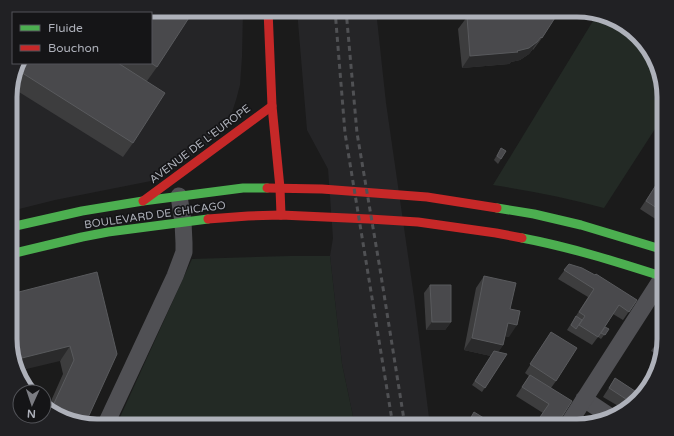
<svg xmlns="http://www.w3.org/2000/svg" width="674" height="436" font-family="'Varela Round',sans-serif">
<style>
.built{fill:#252527}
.green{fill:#232a25}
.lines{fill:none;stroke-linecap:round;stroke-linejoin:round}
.street{stroke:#505054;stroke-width:17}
.fast{stroke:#4caf50;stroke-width:9}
.jam{stroke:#c62828;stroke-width:9}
.rail{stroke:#505154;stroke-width:3;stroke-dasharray:5 4;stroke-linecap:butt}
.wall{fill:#3d3d3e}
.shaded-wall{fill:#2a2a2b}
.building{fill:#49494c;stroke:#595a5d}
.labels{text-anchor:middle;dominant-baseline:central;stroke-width:3.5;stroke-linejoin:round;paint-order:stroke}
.street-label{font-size:11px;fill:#aeb1ba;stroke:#151517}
.rim{fill:none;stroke:#aeb1ba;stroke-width:5}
</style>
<rect width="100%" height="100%" fill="#1b1b1b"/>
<g class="built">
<path d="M97,10H243L242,57L240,85L236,100L232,112L225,125L216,138L164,176L151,181L55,200L11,211V86L18,63H151V13H82Z"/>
<path d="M297,10H376L386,103L414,297L430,426H355L342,364L330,256L333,238L328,169L307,130Z"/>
</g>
<g class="green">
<path d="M596,16L625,25L652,54L664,91V115L604,208C568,198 531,191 493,185Z"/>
<path d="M290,256H330L342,364L355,426H116L192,259Z"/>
</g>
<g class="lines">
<g class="street">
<path d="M584,399L611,417"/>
<path d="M105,426L175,276L184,252V243L183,222L179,196"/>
<path d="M567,426L664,275"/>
</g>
<g class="fast">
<path d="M497,208L534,214L581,225L664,250"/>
<path d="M11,227L82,211L143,201L243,188H267"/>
<path d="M522,238C570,247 617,262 664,277"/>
<path d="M11,254L82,237L108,232L208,219"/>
</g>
<g class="jam">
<path d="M268,10L272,106L280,188L281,215"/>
<path d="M267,188L322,189L427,197L497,208"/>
<path d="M143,201L272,106"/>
<path d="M208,219L248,216L281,215L369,219L418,222L496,233L522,238"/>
</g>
<g class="rail">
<path d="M335,10L345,133L393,426"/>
<path d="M346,10L357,133L380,269L405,426"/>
</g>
</g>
<g class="wall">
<path d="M495,14L542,38L533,50V49L529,54L520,60L511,62L509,64L462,68L458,29L467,17Z"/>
<path d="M18,63H151L157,67L147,81L133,143L123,157L11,87Z"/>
<path d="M501,148L506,151L498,164L494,160Z"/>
<path d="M664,179V213L663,212L657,220L640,209L656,185L659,186Z"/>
<path d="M569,264L594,275L637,300L623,320L613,314L605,327L609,329L601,339L598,337L592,345L567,330L588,297L558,279Z"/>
<path d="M97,272L86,422L49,411L47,410L63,374L60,361Z"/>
<path d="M484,276L510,309L509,337L505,336L503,345L498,352L507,354L482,392L472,385L491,356L464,350L476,288Z"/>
<path d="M430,285L451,322L445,330H426L424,293Z"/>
<path d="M664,331V344L660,356L651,351Z"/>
<path d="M551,332L556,381L551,388L556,426H534L543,413L516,396L529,376L525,373Z"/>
<path d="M615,378L641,395L625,410L603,397Z"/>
</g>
<g class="shaded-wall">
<path d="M541,37L529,54L520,60L511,62L509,64L462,68L470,56L517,51Z"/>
<path d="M432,322H451L445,330H426Z"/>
<path d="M508,323L517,325L509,337L499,335Z"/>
<path d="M472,338L503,345L495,357L464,350Z"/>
<path d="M70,346L60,361L18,371L14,360Z"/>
</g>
<g class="building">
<path d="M97,10H194L157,67L151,63V13H82Z"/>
<path d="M503,10H560L542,38L541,37L537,42L529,48L517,51L518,52L470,56L467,17L495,14Z"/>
<path d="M18,63H118L165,93L133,143L16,69Z"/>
<path d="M501,148L506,151L501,159L497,156Z"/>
<path d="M664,180V211L663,212L646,201L656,185L660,187Z"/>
<path d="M569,264L582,268L595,275L596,274L637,300L629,312L619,305L598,337L579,325L585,316L579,312L594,289L564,270Z"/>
<path d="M97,272L117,354L86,422L50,412L74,360L70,346L14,360L11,350V294Z"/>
<path d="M484,276L516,283L510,309L520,311L517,325L508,323L503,345L472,338Z"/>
<path d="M430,285H451V322H432Z"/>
<path d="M576,316L582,320L576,329L571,325Z"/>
<path d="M605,327L609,329L605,335L601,333Z"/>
<path d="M551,332L577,348L556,381L530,364Z"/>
<path d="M664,332V344L663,346L657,343Z"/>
<path d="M494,351L507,354L485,388L475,381Z"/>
<path d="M530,375L572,401L556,426H546L538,420L549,404L522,387Z"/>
<path d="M615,378L641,395L632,403L609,388Z"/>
<path d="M474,412L487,420L483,426H466Z"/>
</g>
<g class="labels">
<g class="street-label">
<text transform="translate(200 144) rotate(-37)">AVENUE DE L'EUROPE</text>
<text transform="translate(155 215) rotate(-8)">BOULEVARD DE CHICAGO</text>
</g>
</g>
<path d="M0 0H674V436H0ZM97 17H577A80 80 0 0 1 657 97V339A80 80 0 0 1 577 419H97A80 80 0 0 1 17 339V97A80 80 0 0 1 97 17Z" fill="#212124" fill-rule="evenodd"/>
<path class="rim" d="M97 17H577A80 80 0 0 1 657 97V339A80 80 0 0 1 577 419H97A80 80 0 0 1 17 339V97A80 80 0 0 1 97 17Z"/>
<rect x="12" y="12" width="140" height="52" fill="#151517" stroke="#525358"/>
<rect x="20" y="25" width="20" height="6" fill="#4caf50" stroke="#525358"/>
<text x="48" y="32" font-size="12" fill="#aeb1ba">Fluide</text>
<rect x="20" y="45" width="20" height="6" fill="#c62828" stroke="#525358"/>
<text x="48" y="52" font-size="12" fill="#aeb1ba">Bouchon</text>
<g transform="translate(32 404) rotate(183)"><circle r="19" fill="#151517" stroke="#525358"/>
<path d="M0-3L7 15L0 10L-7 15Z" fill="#7b7c82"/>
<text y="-6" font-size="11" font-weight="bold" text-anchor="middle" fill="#aeb1ba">N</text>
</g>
</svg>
